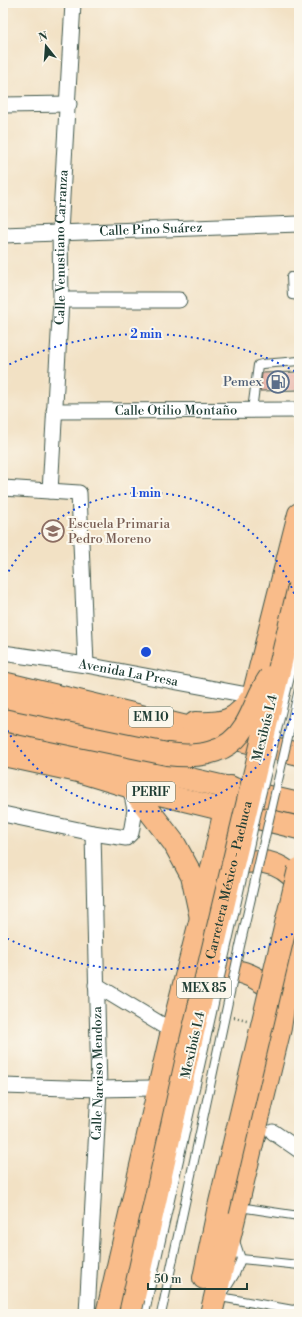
<svg xmlns="http://www.w3.org/2000/svg" width="302" height="1317" font-family="'Libre Bodoni',serif">
<style>
.building{fill:#dc8d81}
.lines{fill:none;stroke-linecap:round;stroke-linejoin:round}
.service-casing{stroke:#3f564a;stroke-width:10}
.minor-casing{stroke:#3f564a;stroke-width:17}
.trunk-casing{stroke:#3f564a;stroke-width:24}
.motorway-casing{stroke:#3f564a;stroke-width:24}
.path{stroke:#3f564a;stroke-width:2.5;stroke-dasharray:1 3;stroke-linecap:butt}
.service{stroke:#fff;stroke-width:8}
.minor{stroke:#fff;stroke-width:15}
.trunk{stroke:#f9bc8a;stroke-width:22}
.motorway{stroke:#f9bc8a;stroke-width:22}
.service-bridge-casing{stroke:#3f564a;stroke-width:10;stroke-linecap:butt}
.motorway-bridge-casing{stroke:#3f564a;stroke-width:24;stroke-linecap:butt}
.service-bridge{stroke:#fff;stroke-width:8}
.motorway-bridge{stroke:#f9bc8a;stroke-width:22}
.ring{fill:none;stroke:#1d4ed8;stroke-width:2;stroke-dasharray:2 4}
.labels{text-anchor:middle;dominant-baseline:central;stroke-width:4;stroke-linejoin:round;paint-order:stroke}
.shield{fill:#fbf7ec;stroke:#61756b;stroke-width:1}
.shield-label{font-size:12px;font-weight:bold;fill:#1f3d34}
.street-label{font-size:13px;fill:#1f3d34;stroke:#fbf7ec}
.service-label{font-size:13px;fill:#4e5e75;stroke:#fbf7ec;text-anchor:end}
.education-label{font-size:13px;fill:#785e54;stroke:#fbf7ec;text-anchor:start}
.centre{fill:#1d4ed8;stroke:#fbf7ec;stroke-width:2}
.ring-label{font-size:12px;text-anchor:middle;font-weight:bold;fill:#1d4ed8;stroke:#fbf7ec;stroke-width:4;stroke-linejoin:round;paint-order:stroke}
</style>
<rect width="100%" height="100%" fill="#fbf7ec"/>
<filter id="ink" filterUnits="userSpaceOnUse"><feTurbulence type="fractalNoise" baseFrequency=".025" numOctaves="2"/><feDisplacementMap in="SourceGraphic" scale="8" xChannelSelector="R" yChannelSelector="G"/><feConvolveMatrix kernelMatrix="1 2 1 2 8 2 1 2 1" color-interpolation-filters="sRGB"/></filter>
<filter id="wash" filterUnits="userSpaceOnUse"><feTurbulence type="fractalNoise" baseFrequency=".012" numOctaves="4" result="noise"/><feDisplacementMap in="SourceGraphic" scale="16" xChannelSelector="R" yChannelSelector="G"/><feGaussianBlur stdDeviation="0.9" result="paint"/><feColorMatrix in="noise" values="0 0 0 0 0 0 0 0 0 0 0 0 0 0 0 0 0 1.4 0 .05"/><feComposite in="paint" operator="in"/></filter>
<g filter="url(#wash)">
<rect width="100%" height="100%" fill="#f2e1c4"/>
<g id="blocks">
<path class="building" d="M299,372V390L260,391L262,373Z"/>
</g>
</g>
<g filter="url(#ink)">
<use href="#blocks" fill-opacity="0" stroke="#3f564a" stroke-width="1"/>
<g class="lines">
<g class="service-casing">
<g id="service">
<path d="M291,277L292,295L299,296"/>
<path d="M252,410L258,365L262,364L299,361"/>
<path d="M239,1207L299,1216"/>
<path d="M241,1259L299,1265"/>
<path d="M224,1292L235,1274L241,1259L235,1241"/>
<path d="M220,1297L293,1310L299,1308"/>
<path d="M145,1314L148,1298"/>
<path d="M161,1314L164,1301"/>
</g>
</g>
<g class="minor-casing">
<g id="minor">
<path d="M3,105L69,104"/>
<path id="s1" d="M3,235L299,224"/>
<path d="M61,300H179"/>
<path id="s2" d="M54,411L299,410"/>
<path d="M3,488L79,493L86,665"/>
<path id="s3" d="M50,491L61,300L60,232L73,3"/>
<path id="s4" d="M3,653L86,665L253,696"/>
<path d="M3,814L93,833L126,838L131,833L135,810L131,790"/>
<path d="M96,985L172,1031"/>
<path d="M3,1086L99,1089L151,1088"/>
<path d="M273,1132L299,1150"/>
<path id="s5" d="M87,1314L99,1089L93,833"/>
</g>
</g>
<g class="trunk-casing">
<g id="trunk">
<path d="M3,733L129,765L299,804"/>
<path d="M3,755L78,771L131,787L299,828"/>
<path d="M131,787L174,843L192,876L201,918"/>
</g>
</g>
<g class="motorway-casing">
<g id="motorway">
<path d="M3,683L299,754"/>
<path d="M3,704L206,746"/>
<path d="M195,723C225,724 235,722 253,696L299,514"/>
<path d="M223,872C248,854 281,859 299,884"/>
<path d="M197,978C228,959 262,976 283,1001"/>
<path d="M204,1278L218,1211"/>
<path d="M107,1314L172,1031L201,918L230,787"/>
<path d="M211,1314L280,1028L284,1002L299,945"/>
</g>
</g>
<path class="path" d="M234,1017L247,1020"/>
<use href="#service" class="service"/>
<use href="#minor" class="minor"/>
<use href="#trunk" class="trunk"/>
<use href="#motorway" class="motorway"/>
<g class="service-bridge-casing">
<g id="service-bridge">
<path d="M148,1298L256,816L299,640"/>
<path d="M164,1301L240,946L299,689"/>
</g>
</g>
<g class="motorway-bridge-casing">
<g id="motorway-bridge">
<path d="M3,720L167,754C197,758 228,755 245,726C255,710 259,692 270,677"/>
<path d="M218,1211L299,869"/>
<path id="s6" d="M130,1314L186,1062L299,586"/>
</g>
</g>
<use href="#service-bridge" class="service-bridge"/>
<use href="#motorway-bridge" class="motorway-bridge"/>
</g>
</g>
<g class="ring">
<path d="M299 696A159 159 0 0 1 3 722M3 582A159 159 0 0 1 299 608"/>
<path d="M298 931A318 318 0 0 1 4 937M4 367A318 318 0 0 1 298 373"/>
</g>
<defs>
<g id="fuel-ring" transform="scale(1.15)"><circle r="9.5" fill="#fbf7ec" stroke="#5c6f8a" stroke-width="1.5"/><path d="M-5.5-6h7V0h2V4h1.3V-2.5L3-4.5l.8-.8L6-3V5H2.5V1h-1V6h-7ZM-4.2-4.7v3.2H.2V-4.7Z" fill="#5c6f8a"/></g>
<g id="school-ring" transform="scale(1.15)"><circle r="9.5" fill="#fbf7ec" stroke="#8d6e63" stroke-width="1.5"/><path d="M0-5L7-2L0 1L-7-2ZM-4 1L0 2.5L4 1V4Q0 6-4 4Z" fill="#8d6e63"/></g>
</defs>
<g fill-rule="evenodd">
<use href="#fuel-ring" x="278" y="382"/>
<use href="#school-ring" x="53" y="531"/>
</g>
<g class="labels">
<g class="shield">
<rect x="129" y="707" width="44" height="20" rx="3"/>
<rect x="127" y="782" width="48" height="20" rx="3"/>
<rect x="177" y="978" width="54" height="20" rx="3"/>
</g>
<g class="shield-label">
<text x="151" y="717">EM 10</text>
<text x="151" y="792">PERIF</text>
<text x="204" y="988">MEX 85</text>
</g>
<g class="street-label">
<text stroke="none"><textPath href="#s1" startOffset="148">Calle Pino Suárez</textPath></text>
<text stroke="none"><textPath href="#s3" startOffset="244">Calle Venustiano Carranza</textPath></text>
<text stroke="none"><textPath href="#s2" startOffset="122">Calle Otilio Montaño</textPath></text>
<text stroke="none"><textPath href="#s4" startOffset="127">Avenida La Presa</textPath></text>
<text transform="translate(265 728) rotate(-76)">Mexibús L4</text>
<text stroke="none"><textPath href="#s6" startOffset="445">Carretera México - Pachuca</textPath></text>
<text transform="translate(193 1045) rotate(-77)">Mexibús L4</text>
<text stroke="none"><textPath href="#s5" startOffset="241">Calle Narciso Mendoza</textPath></text>
</g>
<g class="service-label">
<text x="262" y="382">Pemex</text>
</g>
<g class="education-label">
<text x="68" y="524">Escuela Primaria<tspan x="68" dy="15">Pedro Moreno</tspan></text>
</g>
</g>
<circle cx="146" cy="652" r="6" class="centre"/>
<g class="ring-label">
<text x="146" y="338">2 min</text>
<text x="146" y="497">1 min</text>
</g>
<rect width="302" height="1317" fill="none" stroke="#fbf7ec" stroke-width="16"/>
<g transform="translate(46 46) rotate(343)" stroke="#fbf7ec" stroke-width="3" paint-order="stroke">
<path d="M0-3L7 15L0 10L-7 15Z" fill="#1f3d34"/>
<text y="-6" font-size="11" font-weight="bold" text-anchor="middle" fill="#1f3d34">N</text>
</g>
<path d="M148 1283v6h99v-6" fill="none" stroke="#1f3d34" stroke-width="2"/>
<text x="154" y="1283" font-size="12" fill="#1f3d34" stroke="#fbf7ec" stroke-width="3" paint-order="stroke">50 m</text>
</svg>
